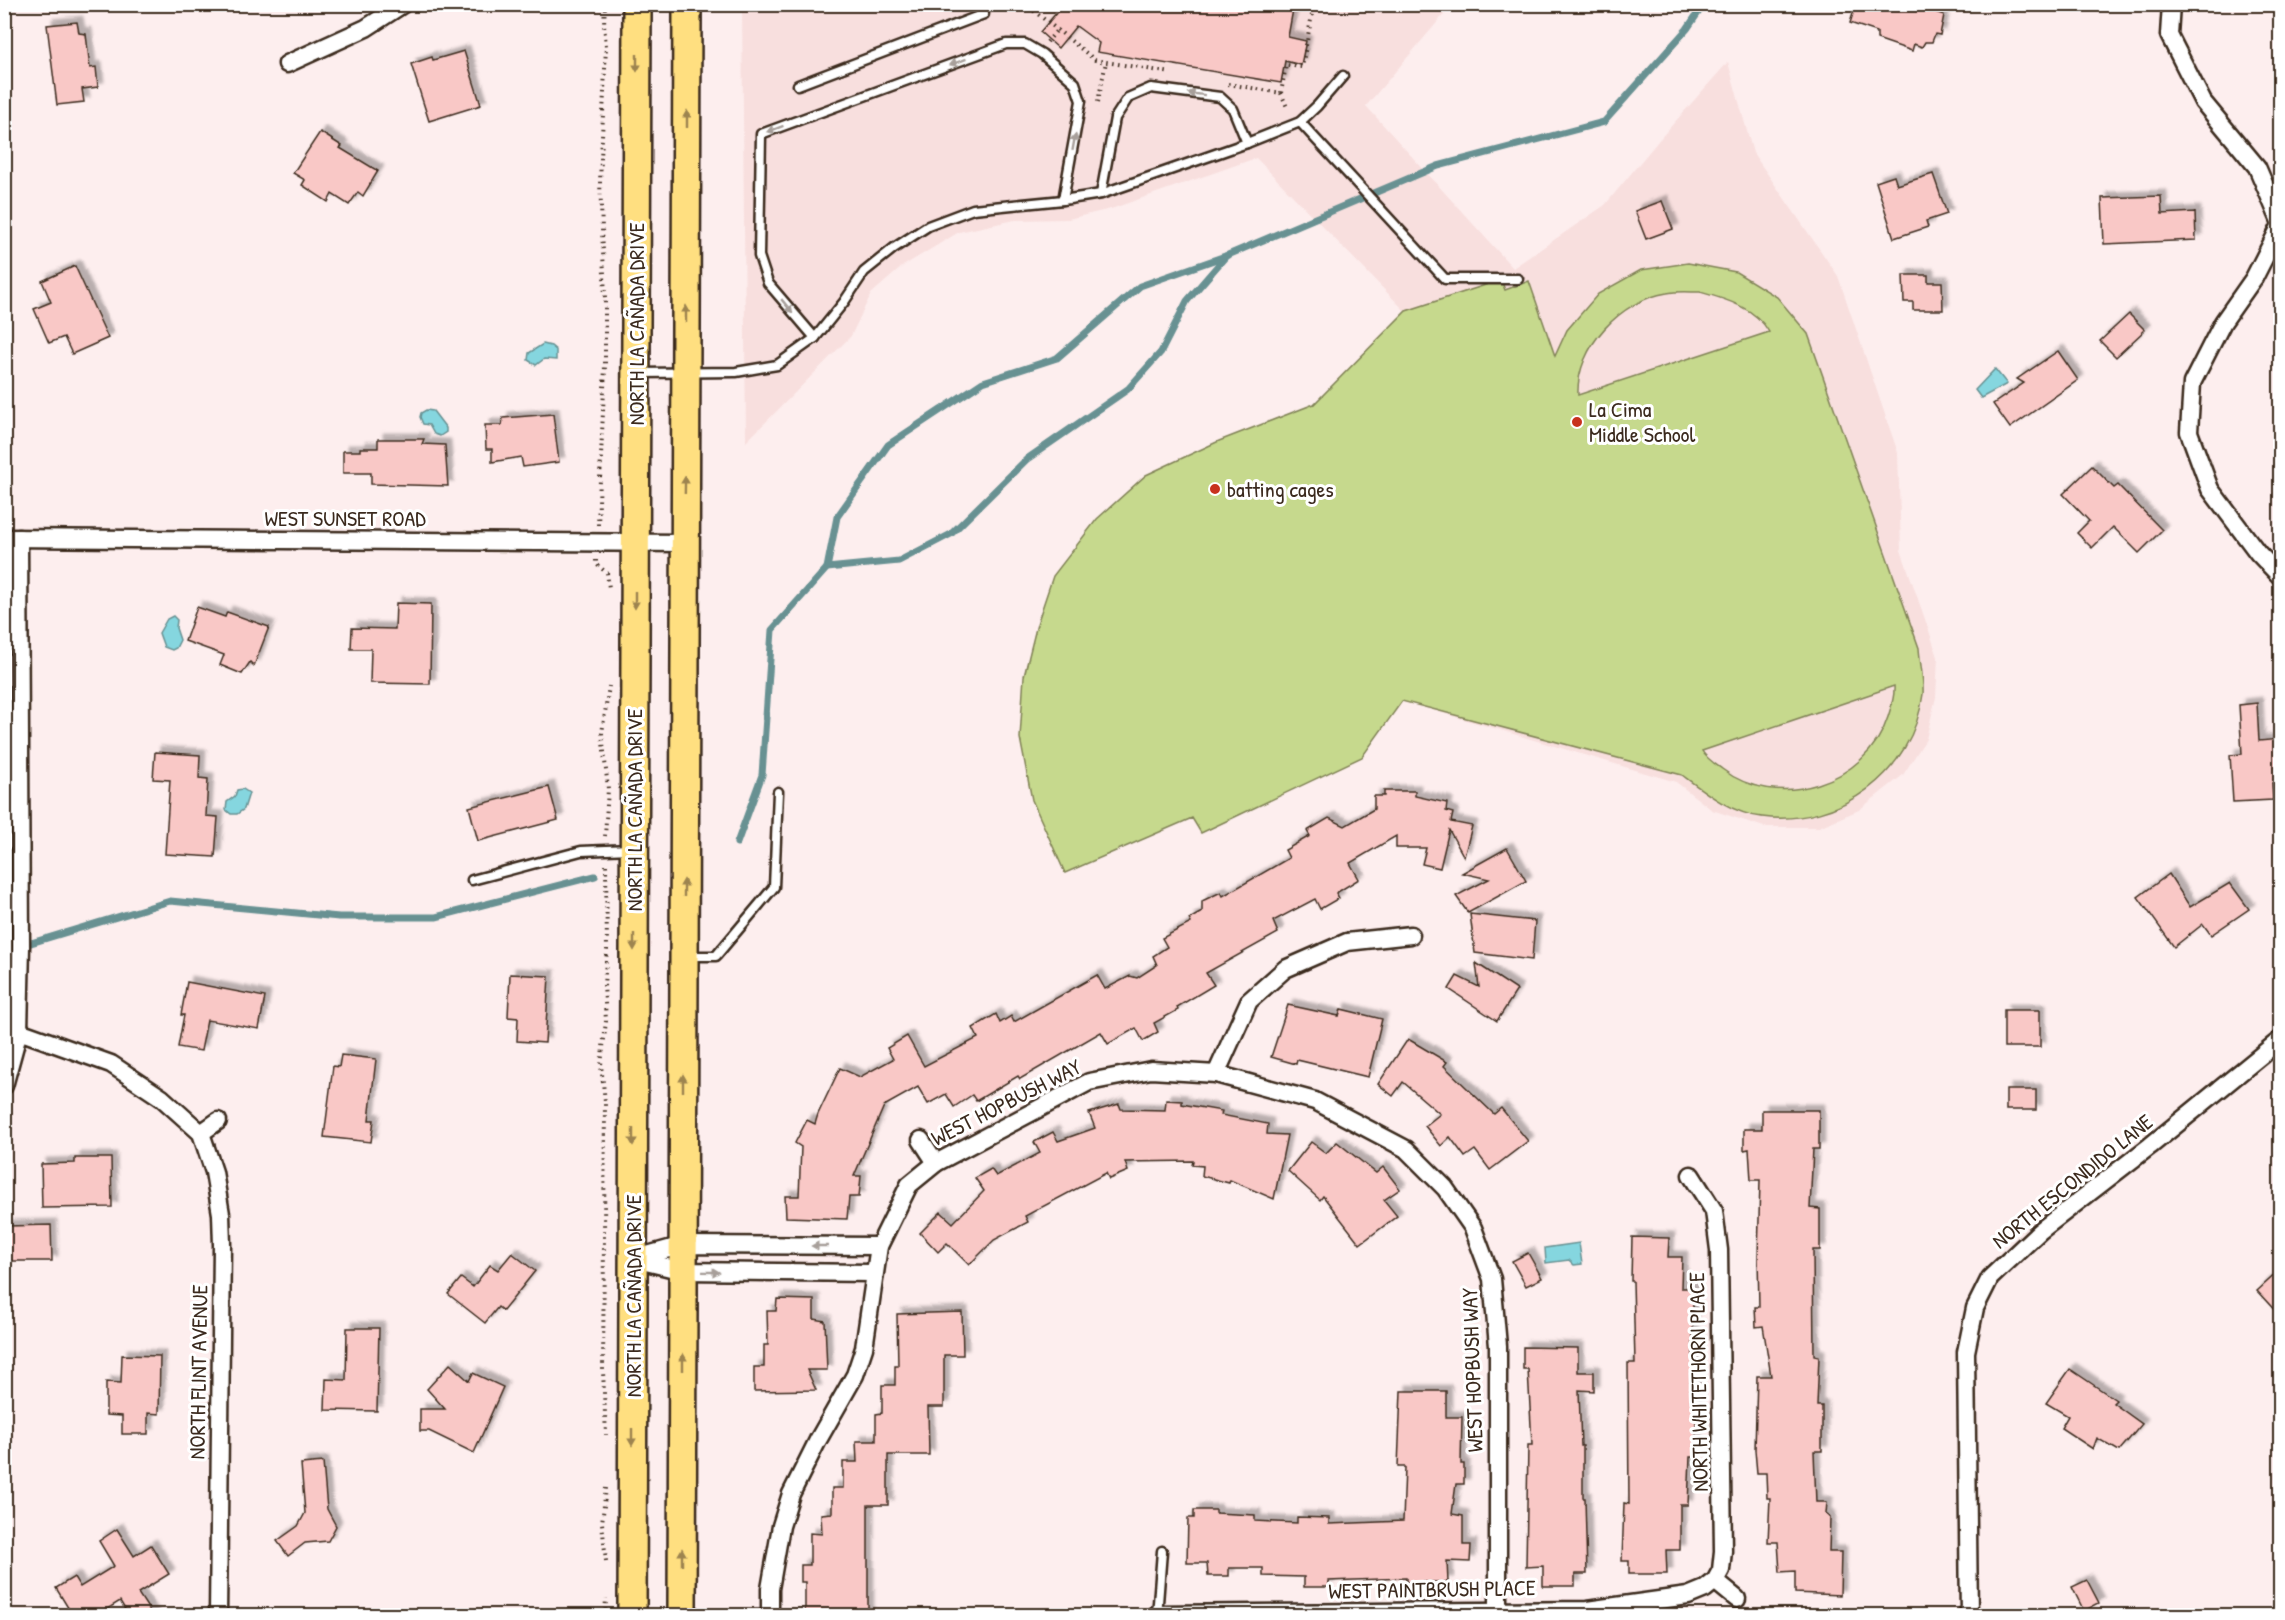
<svg xmlns="http://www.w3.org/2000/svg" width="2285" height="1620" font-family="'Patrick Hand',sans-serif">
<style>
.built{fill:#f8dfde}
.green{fill:#c6d98d;stroke:#808256;stroke-width:1.5;fill-rule:evenodd}
.water{fill:#85d6df;stroke:#679192;stroke-width:1.5}
.lines{fill:none;stroke-linecap:round;stroke-linejoin:round}
.stream{stroke:#679192;stroke-width:7}
.building{fill:#f9c8c6;stroke:#3b2a1e;stroke-width:1.5;filter:url(#shadow)}
.lane-casing{stroke:#3b2a1e;stroke-width:13}
.street-casing{stroke:#3b2a1e;stroke-width:21}
.primary-casing{stroke:#3b2a1e;stroke-width:32}
.path{stroke:#3b2a1e;stroke-width:4;stroke-dasharray:1.5 4.5;stroke-linecap:butt}
.lane{stroke:#fff;stroke-width:8}
.street{stroke:#fff;stroke-width:16}
.primary{stroke:#ffdf80;stroke-width:27}
.oneway{fill:#a79f9a}
.oneway2{fill:#9d844f}
.poi-dot{fill:#c8321e;stroke:#fff;stroke-width:2}
.labels{text-anchor:middle;dominant-baseline:central;stroke-width:6;stroke-linejoin:round;paint-order:stroke}
.street-label{font-size:22px;fill:#3b2a1e;stroke:#fff}
.poi-label{font-size:22px;fill:#3b2a1e;stroke:#fff;text-anchor:start}
</style>
<defs>
<filter id="shadow"><feDropShadow dx="5.5" dy="-5.5" stdDeviation="1.5" flood-color="#0004"/></filter>
</defs>
<rect width="100%" height="100%" fill="#fdeeee"/>
<filter id="ink" filterUnits="userSpaceOnUse"><feTurbulence type="fractalNoise" baseFrequency=".0167" numOctaves="2"/><feDisplacementMap in="SourceGraphic" scale="12" xChannelSelector="R" yChannelSelector="G"/><feConvolveMatrix kernelMatrix="1 2 1 2 8 2 1 2 1" color-interpolation-filters="sRGB"/></filter>
<g filter="url(#ink)">
<path class="built" d="M742,5H1452L1366,106L1513,268L1605,205L1658,141L1728,62L1753,153L1838,276L1898,453L1901,550L1938,657L1936,697L1926,739L1903,775L1859,810L1819,827H1764L1712,810L1676,782L1402,701L1362,757L1201,833L1192,818L1065,873L1032,800L1020,738L1024,677L1037,624L1053,576L1097,519L1146,475L1219,441L1314,404L1405,311L1256,158L1111,209L1068,219L1015,220L959,232L903,266L871,294L851,336L746,442Z"/>
<path class="green" d="M1688,263L1736,272L1777,297L1808,334L1919,648C1920,663 1924,680 1923,694C1913,773 1840,827 1762,817C1731,813 1706,793 1682,775L1402,701L1362,757L1201,833L1192,818L1065,873L1032,800L1020,738L1024,676L1037,624L1053,576L1097,519L1146,475L1219,441L1314,404L1406,311L1501,280L1505,290L1529,281L1555,356L1567,330L1598,294L1641,270ZM1700,292C1725,299 1755,307 1769,332L1578,395C1576,347 1621,300 1667,293C1677,291 1689,292 1700,292ZM1894,686C1895,697 1891,707 1888,717C1867,784 1777,812 1722,769C1715,764 1706,758 1702,751Z"/>
<g class="water">
<path d="M543,344L551,346L556,350V360L544,359L536,365L528,360L529,353Z"/>
<path d="M1995,369L2007,384L1981,398L1975,390Z"/>
<path d="M426,410L433,411L446,428V432L440,436L434,434L429,425L423,424L420,417L421,413Z"/>
<path d="M173,616L177,620L176,628L180,640L176,648L172,650L164,647L159,633L167,619Z"/>
<path d="M243,789L249,793L244,809L237,814H231L226,810L227,802L235,796L237,790Z"/>
<path d="M1579,1243L1582,1264L1574,1265L1569,1260L1546,1263L1545,1248Z"/>
</g>
<g class="lines">
<g class="stream">
<path d="M827,568L899,561L951,534L1027,459L1128,389L1161,352L1187,301L1226,256"/>
<path d="M737,843L762,775L772,630L827,568L837,517L888,445L983,382L1057,358L1140,286L1228,255L1438,166L1604,122L1687,29L1704,4"/>
<path d="M4,949L31,943L170,901L339,917H436L595,876"/>
</g>
</g>
<g class="building">
<path d="M1064,4H1294L1288,37L1306,41L1301,65L1285,61L1281,83L1097,52L1099,43L1076,26L1058,48L1040,32Z"/>
<path d="M1856,4H1938L1935,12L1944,15L1940,35L1935,34L1932,42H1925L1922,47L1914,44L1912,51L1877,39V32L1850,23Z"/>
<path d="M77,22L79,33L86,34L90,68L96,67L98,87L82,89L84,102L57,105L47,25Z"/>
<path d="M464,51L481,105L429,121L411,64L432,57L433,60Z"/>
<path d="M320,132L342,146L340,148L378,171L363,196L358,192L349,205L332,194L328,202L302,185L305,180L293,173Z"/>
<path d="M1933,174L1947,214L1926,221L1928,227L1894,238L1876,182L1894,176L1897,185Z"/>
<path d="M2161,196L2162,214L2195,212L2196,240L2104,244L2102,198Z"/>
<path d="M1662,201L1673,229L1646,239L1635,211Z"/>
<path d="M75,266L108,338L72,354L64,337L49,343L34,309L51,302L42,281Z"/>
<path d="M1903,275H1928V282H1942L1943,310H1913V302H1904Z"/>
<path d="M2129,314L2145,330L2116,357L2100,341Z"/>
<path d="M2058,351L2078,380L2010,428L1993,404L2024,383L2017,379Z"/>
<path d="M553,414L559,462L523,467L521,457L492,462V449H486L485,425H502L503,418Z"/>
<path d="M378,439H424L422,444L445,445L448,486L371,484V473H343V451H360V448H378Z"/>
<path d="M2092,466L2114,488L2118,485L2162,530L2139,553L2113,527L2092,548L2077,533L2089,521L2063,494Z"/>
<path d="M396,603L431,604L430,684L370,683L371,649H351L352,628L395,629Z"/>
<path d="M197,607L225,617L227,612L269,627L254,666L250,662L242,674L220,665L224,655L185,641Z"/>
<path d="M2257,703L2259,741L2280,739V782L2272,783L2273,800L2233,802L2230,755L2242,754L2239,705Z"/>
<path d="M155,752L200,755L199,778L208,779L206,816L218,817L215,857L165,854L170,780L153,779Z"/>
<path d="M549,787L558,820L478,841L469,807Z"/>
<path d="M1384,791H1415V796L1447,803L1446,811L1453,813L1451,822L1472,826L1464,857L1449,830L1440,868L1422,864L1426,848H1396V836L1350,863L1359,879L1336,893L1339,898L1320,909L1315,899L1273,921L1278,933L1206,973L1214,985L1177,1007L1178,1010L1154,1023L1158,1032L1143,1041L1136,1028L1108,1044L1101,1032L1020,1079L1018,1076L976,1101L972,1095L954,1107L946,1094L928,1104L918,1087L884,1106L854,1176H861L859,1197H849L847,1219L786,1217L785,1196H799L801,1147L795,1143L807,1120L815,1124L818,1114L840,1068L860,1077L893,1059L887,1048L907,1036L924,1066L978,1038L973,1028L996,1014L1000,1023L1011,1016L1014,1022L1097,975L1105,989L1130,976L1137,978L1157,965L1153,956L1167,947L1162,938L1191,923L1189,919L1202,912V901L1221,892L1223,896L1289,858L1285,850L1310,836L1307,831L1329,818L1345,826L1374,809V796H1384Z"/>
<path d="M1507,848L1526,881L1468,913L1456,896L1489,879L1462,873Z"/>
<path d="M2169,874L2190,907L2230,883L2249,909L2211,935L2203,924L2174,947L2138,897Z"/>
<path d="M1470,914L1535,921L1532,960L1475,953Z"/>
<path d="M1476,963L1517,990L1497,1021L1449,989L1457,976L1479,987Z"/>
<path d="M510,974L549,976L545,1043L517,1041L518,1018L508,1017Z"/>
<path d="M187,982L265,997L259,1029L207,1020L201,1051L178,1047L184,1015H181Z"/>
<path d="M1288,1005L1339,1016L1341,1009L1382,1019L1368,1077L1297,1060L1296,1064L1271,1057Z"/>
<rect x="2004" y="1010" width="36" height="37"/>
<path d="M1408,1039L1447,1062L1444,1066L1494,1114L1501,1108L1528,1141L1490,1170L1475,1150L1465,1157L1450,1137L1441,1146L1425,1126L1440,1114L1403,1082L1393,1096L1378,1084Z"/>
<path d="M341,1055L376,1059L369,1120H374L371,1142L324,1137L333,1066L339,1067Z"/>
<rect x="2006" y="1090" width="30" height="20"/>
<path d="M1166,1100L1182,1101V1104L1222,1111L1221,1115L1268,1124L1267,1134L1287,1135L1274,1199L1230,1180L1229,1183L1202,1176L1203,1166L1192,1165L1193,1161L1125,1162L1128,1171L1109,1179L1106,1173L1025,1216L1028,1222L994,1240L969,1265L947,1243L938,1252L920,1233L941,1212L953,1223L984,1191L975,1178L991,1169L996,1176L1040,1153L1034,1142L1053,1132L1058,1141L1095,1128L1089,1113L1119,1104L1121,1109L1165,1110Z"/>
<path d="M1762,1110H1819V1149H1813L1810,1208L1820,1209V1250H1813L1814,1355L1819,1356L1817,1406H1822V1451H1814L1816,1502H1827L1826,1514L1830,1517L1829,1552H1841L1840,1595L1795,1593V1571L1780,1572L1778,1542H1768L1770,1498H1767L1766,1473H1757L1755,1450L1757,1376H1771L1763,1326L1756,1327L1755,1307H1759L1758,1257L1760,1180H1751L1749,1149L1744,1150V1129H1762Z"/>
<path d="M1311,1142L1326,1153L1337,1142L1376,1173L1383,1167L1400,1189L1384,1200L1397,1216L1360,1244L1323,1196L1320,1200L1288,1171Z"/>
<path d="M75,1158H111L112,1207L42,1208L41,1164L75,1163Z"/>
<path d="M51,1225L52,1261H7L6,1226Z"/>
<path d="M1632,1237L1669,1238L1668,1257H1682L1681,1288H1693V1383H1696V1457H1690L1688,1505H1680V1550H1666L1667,1574H1629V1561H1622L1624,1503L1629,1504L1628,1363H1635L1633,1281H1631Z"/>
<path d="M512,1253L535,1271L503,1311L498,1307L485,1323L448,1294L461,1278L473,1287L490,1265L498,1270Z"/>
<path d="M1528,1253L1542,1278L1526,1286L1512,1261Z"/>
<path d="M2280,1270V1316L2257,1291Z"/>
<path d="M777,1299L814,1300V1319L825,1321L827,1370H807L816,1390L754,1391V1367H764V1345H768L767,1311H776Z"/>
<path d="M962,1312L963,1355H944V1407H928L929,1455H888V1505H868V1616H805V1582H801V1565H810V1533L822,1534L821,1514L832,1513V1488H843V1462H857L856,1441H876V1414L882,1413V1385H895V1366H898L897,1314Z"/>
<path d="M347,1328H379L377,1411L325,1410L326,1379L346,1380Z"/>
<path d="M1523,1347L1578,1348V1372H1594V1391L1579,1390L1581,1446H1583V1498H1585L1587,1574H1575V1586H1543V1566L1526,1567L1528,1445H1532L1528,1369H1523Z"/>
<path d="M122,1355L160,1356L159,1414L148,1413V1434H122V1416L106,1415V1382L121,1383Z"/>
<path d="M450,1364L469,1381L473,1373L503,1387L474,1453L429,1431H420V1409H445L427,1389Z"/>
<path d="M2070,1369L2116,1400L2113,1403L2142,1424L2119,1451L2097,1438L2093,1449L2061,1428L2068,1416L2046,1403Z"/>
<path d="M1401,1391H1446V1417H1462L1461,1464H1464V1484H1456L1452,1514L1463,1516V1545H1471L1470,1562L1447,1561L1448,1582H1406V1578L1329,1581V1587H1304V1577L1263,1576V1568H1229V1576H1208L1207,1563H1187L1188,1518H1194V1510H1216V1513L1255,1515V1521L1297,1523V1517L1329,1518V1524L1403,1521L1405,1467H1398Z"/>
<path d="M323,1462L327,1509L336,1526L328,1541L305,1543L288,1556L277,1541L298,1526L305,1513L301,1464Z"/>
<path d="M117,1529L134,1556L151,1545L169,1574L138,1593L153,1616H129L120,1601L96,1616H73L56,1588L74,1577L80,1587L114,1566L99,1541Z"/>
<path d="M2087,1580L2099,1603L2084,1611L2072,1587Z"/>
</g>
<g class="lines">
<g class="lane-casing">
<g id="lane">
<path d="M798,85L984,14"/>
<path d="M1300,122L1445,279H1518"/>
<path d="M1101,194L1115,118L1128,98L1151,88L1220,97L1233,109L1247,143"/>
<path d="M815,338L768,283L759,256L761,134L1006,44H1025L1042,54L1075,83L1081,101L1063,200"/>
<path d="M640,373L736,372L777,365L815,338L844,302L864,272L894,248L928,226L973,209L1063,200L1101,194L1247,143L1300,122L1317,106L1343,76"/>
<path d="M472,880L581,851L631,849"/>
<path d="M687,956H716L774,887L778,792"/>
<path d="M1157,1616L1162,1551"/>
</g>
</g>
<g class="street-casing">
<g id="street">
<path d="M2171,4L2169,35L2203,102L2257,167L2280,221"/>
<path d="M287,64L366,28L403,4"/>
<path d="M2280,227L2254,278L2223,322L2192,383L2189,432L2210,489L2258,553L2280,576"/>
<path d="M4,538L685,543"/>
<path d="M19,538L21,946L19,1031L111,1064L162,1098L201,1133L214,1172L221,1214L222,1245L218,1616"/>
<path d="M1216,1074L1249,1001L1285,969L1347,942L1411,935"/>
<path d="M4,1086L19,1031"/>
<path d="M201,1133L218,1121"/>
<path d="M921,1140L936,1163"/>
<path d="M633,1259L683,1245L879,1246"/>
<path d="M634,1259L683,1271L873,1273"/>
<path d="M1715,1581L1737,1599"/>
<path d="M1157,1614L1587,1610L1688,1596L1705,1589L1715,1581L1721,1570L1723,1551L1719,1250L1714,1211L1691,1175"/>
<path d="M770,1616V1589L781,1526L791,1494L818,1440L855,1375L864,1348L879,1246L909,1185L936,1163L1089,1082L1151,1070L1216,1074L1315,1101L1406,1149L1445,1188L1473,1228L1492,1279L1498,1346V1611"/>
<path d="M1969,1616L1966,1352L1975,1308L1990,1278L2040,1231L2150,1146L2280,1040"/>
</g>
</g>
<g class="primary-casing">
<g id="primary">
<path d="M632,1616L637,4"/>
<path d="M682,1616L687,4"/>
</g>
</g>
<g class="path">
<path d="M1029,7L1095,60L1171,73"/>
<path d="M1047,42L1057,30"/>
<path d="M1228,84L1281,93L1286,65L1302,67L1314,4"/>
<path d="M1281,93L1287,107"/>
<path d="M1098,102L1106,62"/>
<path d="M598,525L605,366V298L600,182L606,46L604,24L605,4"/>
<path d="M596,560V564L607,573L609,588"/>
<path d="M605,836L608,789L602,733L609,686"/>
<path d="M606,865L607,950L604,984L606,1021L601,1065L605,1101L603,1371L606,1435"/>
<path d="M606,1561L602,1523L606,1488"/>
<path d="M605,1616L606,1598"/>
</g>
<use href="#lane" class="lane"/>
<use href="#street" class="street"/>
<use href="#primary" class="primary"/>
</g>
<defs><path id="oneway-solid" d="M-6-.8H1V-3.2L6.5 0L1 3.2V.8H-6Z" transform="scale(1.5)"/></defs>
<g class="oneway">
<use href="#oneway-solid" transform="translate(958 62) rotate(160)"/>
<use href="#oneway-solid" transform="translate(1196 94) rotate(-173)"/>
<use href="#oneway-solid" transform="translate(775 129) rotate(160)"/>
<use href="#oneway-solid" transform="translate(1074 142) rotate(-80)"/>
<use href="#oneway-solid" transform="translate(787 306) rotate(50)"/>
<use href="#oneway-solid" transform="translate(820 1246) rotate(180)"/>
<use href="#oneway-solid" transform="translate(711 1272) rotate(1)"/>
</g>
<g class="oneway2">
<use href="#oneway-solid" transform="translate(637 63) rotate(90)"/>
<use href="#oneway-solid" transform="translate(687 119) rotate(-90)"/>
<use href="#oneway-solid" transform="translate(686 314) rotate(-90)"/>
<use href="#oneway-solid" transform="translate(685 485) rotate(-89)"/>
<use href="#oneway-solid" transform="translate(635 600) rotate(90)"/>
<use href="#oneway-solid" transform="translate(684 888) rotate(-90)"/>
<use href="#oneway-solid" transform="translate(634 942) rotate(90)"/>
<use href="#oneway-solid" transform="translate(683 1083) rotate(-90)"/>
<use href="#oneway-solid" transform="translate(633 1137) rotate(90)"/>
<use href="#oneway-solid" transform="translate(683 1362) rotate(-90)"/>
<use href="#oneway-solid" transform="translate(632 1437) rotate(90)"/>
<use href="#oneway-solid" transform="translate(682 1557) rotate(-90)"/>
</g>
</g>
<g class="poi-dot">
<circle cx="1577" cy="422" r="6"/>
<circle cx="1215" cy="489" r="6"/>
</g>
<g class="labels">
<g class="street-label">
<text transform="translate(636 324) rotate(-90)">NORTH LA CAÑADA DRIVE</text>
<text x="345" y="518">WEST SUNSET ROAD</text>
<text transform="translate(634 810) rotate(-90)">NORTH LA CAÑADA DRIVE</text>
<text transform="translate(1006 1102) rotate(-27)">WEST HOPBUSH WAY</text>
<text transform="translate(2072 1181) rotate(-39)">NORTH ESCONDIDO LANE</text>
<text transform="translate(633 1296) rotate(-90)">NORTH LA CAÑADA DRIVE</text>
<text transform="translate(1472 1370) rotate(-92)">WEST HOPBUSH WAY</text>
<text transform="translate(198 1372) rotate(-89)">NORTH FLINT AVENUE</text>
<text transform="translate(1698 1382) rotate(-91)">NORTH WHITETHORN PLACE</text>
<text transform="translate(1432 1589) rotate(-1)">WEST PAINTBRUSH PLACE</text>
</g>
<g class="poi-label">
<text x="1589" y="409">La Cima<tspan x="1589" dy="25">Middle School</tspan></text>
<text x="1227" y="489">batting cages</text>
</g>
</g>
<rect width="2285" height="1620" fill="none" stroke="#fff" stroke-width="24"/>
<rect x="12" y="12" width="2261" height="1596" fill="none" stroke="#3b2a1e" stroke-width="2" filter="url(#ink)"/>
</svg>
